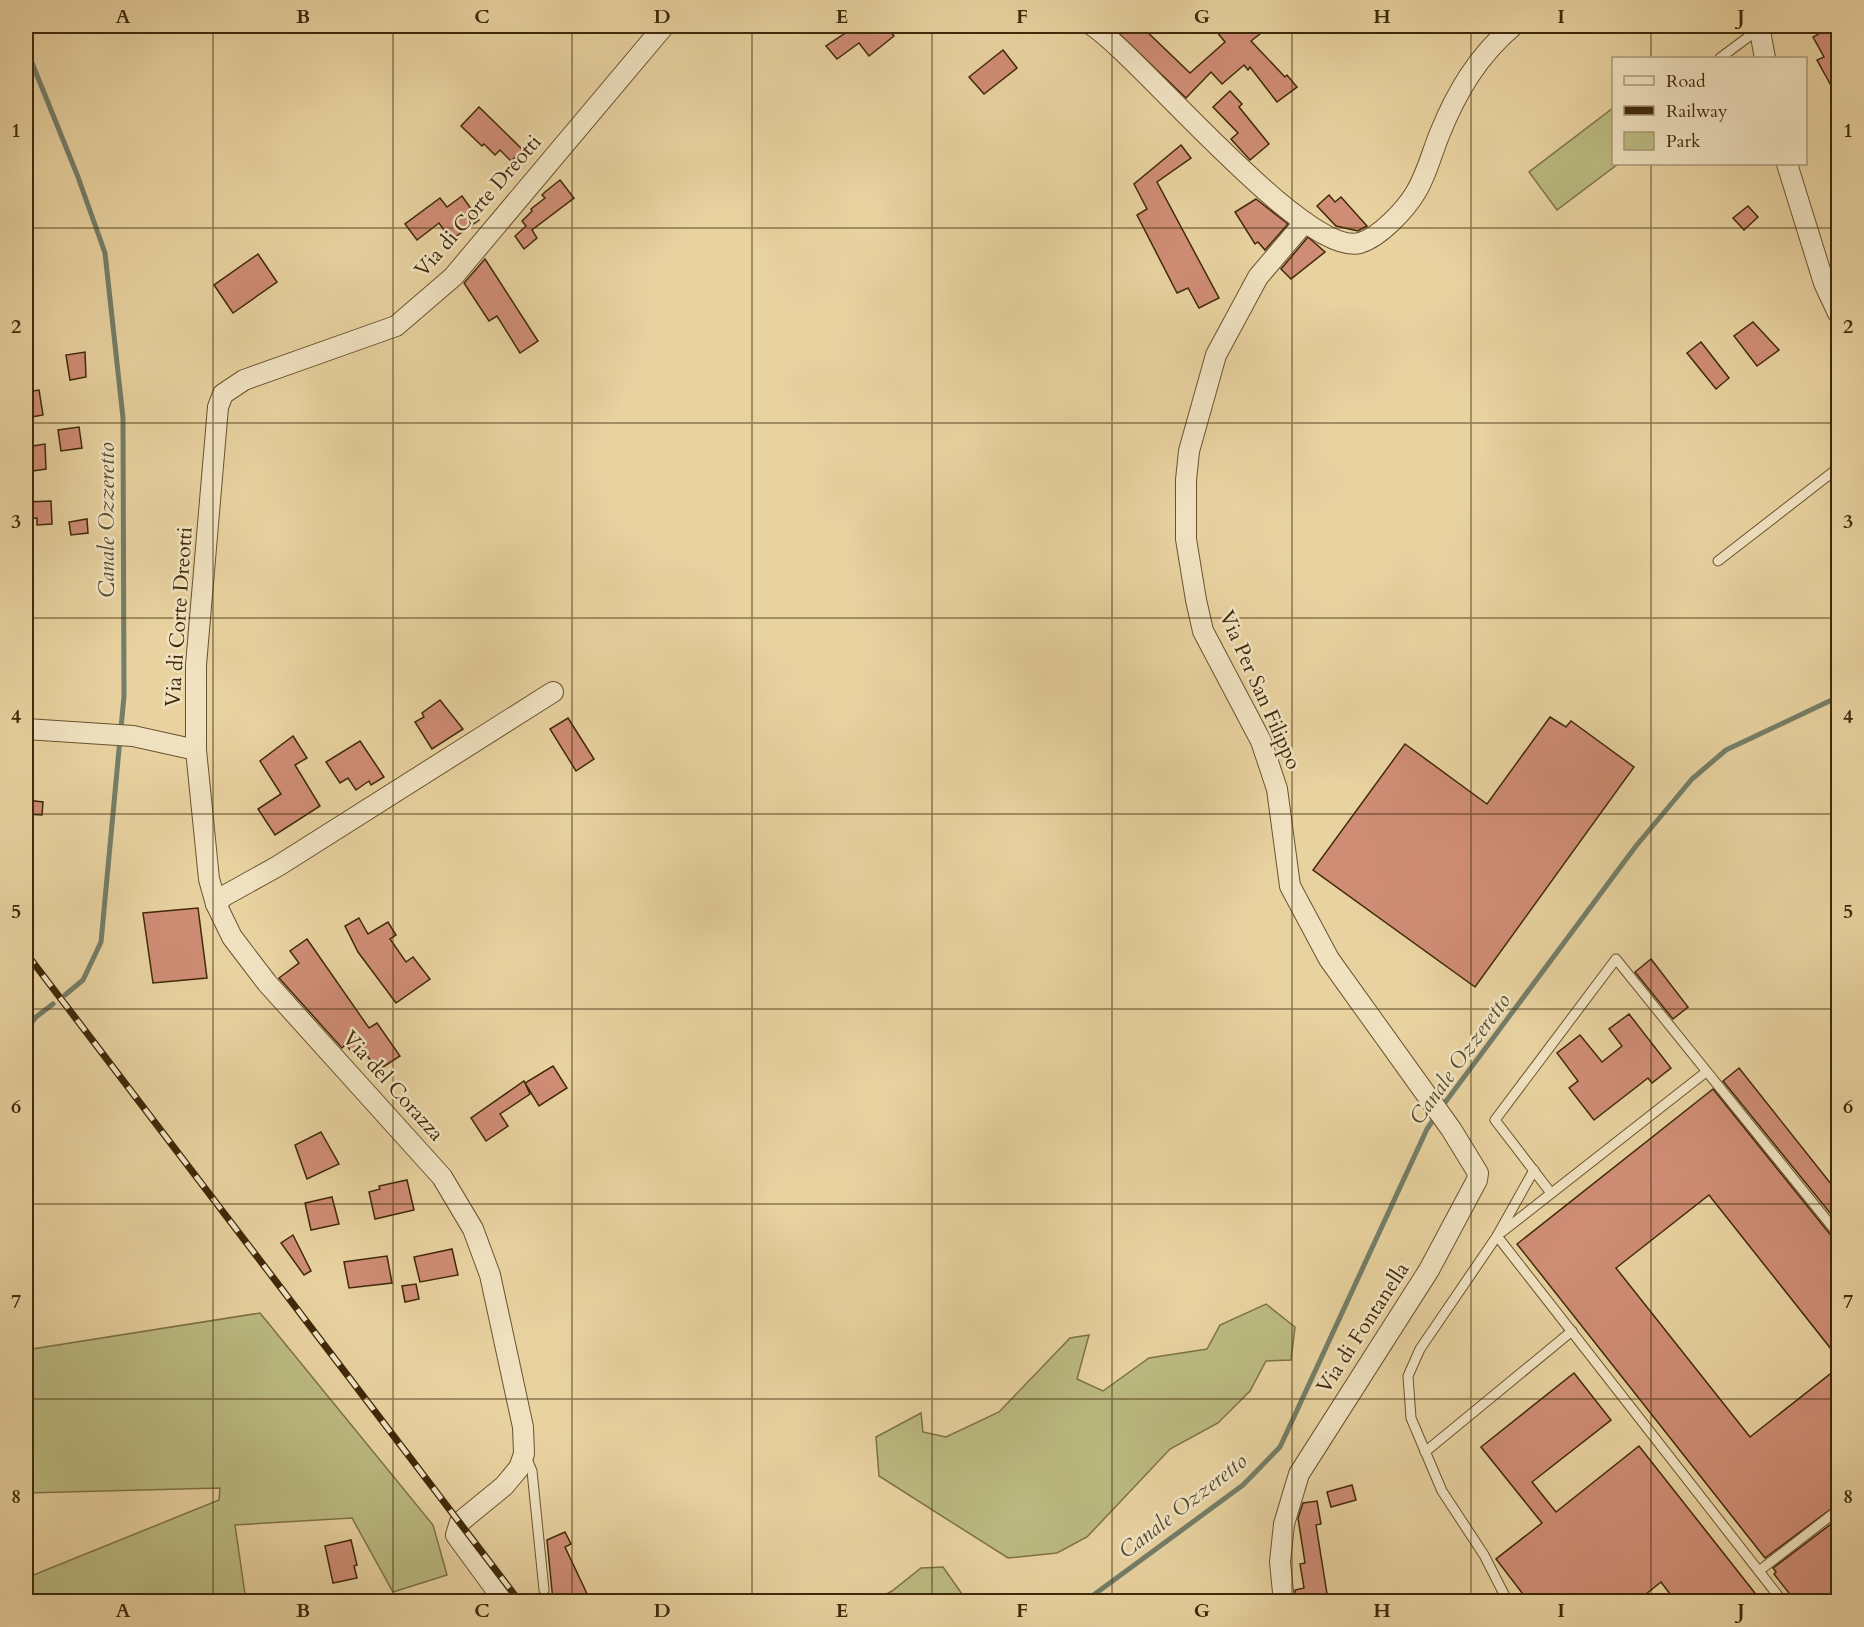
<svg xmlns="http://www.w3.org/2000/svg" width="1864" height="1627" font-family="Cardo,serif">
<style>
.green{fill:#bbba81;stroke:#7e7245;stroke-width:1.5}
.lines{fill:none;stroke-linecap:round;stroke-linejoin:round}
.stream{stroke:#747e68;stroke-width:5}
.building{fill:#cf8d75;stroke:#402909;stroke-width:1.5}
.lane-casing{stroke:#6a532f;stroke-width:11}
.street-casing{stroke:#6a532f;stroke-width:22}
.lane{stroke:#f0e2c1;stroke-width:9}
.street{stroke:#f0e2c1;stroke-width:20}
.rail-casing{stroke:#402909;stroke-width:7}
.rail{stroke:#f0e2c1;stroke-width:4.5;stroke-dasharray:14;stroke-linecap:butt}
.grid{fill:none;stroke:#402909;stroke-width:1.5;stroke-opacity:0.55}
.labels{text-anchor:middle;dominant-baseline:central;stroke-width:5;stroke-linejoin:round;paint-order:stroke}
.street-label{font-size:21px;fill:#402909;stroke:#f0e2c1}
.water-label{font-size:22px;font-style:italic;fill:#564c30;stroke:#f0e2c1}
.neatline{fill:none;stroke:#402909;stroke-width:2}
.grid-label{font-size:20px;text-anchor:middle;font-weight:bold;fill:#402909}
</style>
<rect width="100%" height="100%" fill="#e8d2a0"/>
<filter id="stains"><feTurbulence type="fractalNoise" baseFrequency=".00333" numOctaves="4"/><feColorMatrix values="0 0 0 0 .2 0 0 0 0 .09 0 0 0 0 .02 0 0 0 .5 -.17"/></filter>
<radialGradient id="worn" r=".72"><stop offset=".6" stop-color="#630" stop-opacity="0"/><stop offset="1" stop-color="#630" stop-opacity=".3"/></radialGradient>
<g class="green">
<path d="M1613,108L1614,164H1618L1557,210L1529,172Z"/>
<path d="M1266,1304L1295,1327L1291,1360L1266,1361L1250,1391L1218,1423L1170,1449L1087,1537L1057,1553L1008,1558L879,1476L876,1437L921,1413L923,1432L946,1437L999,1412L1070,1338L1089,1335L1077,1379L1103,1391L1149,1358L1207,1349L1220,1325Z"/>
<path d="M260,1313L433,1525L447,1575L393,1592L352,1518L235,1525L246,1601H32L26,1587V1578L219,1500L220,1488L26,1493V1350Z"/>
<path d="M943,1567L967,1601H874L892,1591L921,1568Z"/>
</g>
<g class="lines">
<g class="stream">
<path d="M26,48L78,177L105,253L123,418L124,696L101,942L83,980L65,995"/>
<path d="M26,1030L36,1017L53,1004"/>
<path d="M1441,1108L1636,846L1692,779L1726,750L1838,697"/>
<path d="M1084,1602L1243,1485L1280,1447L1427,1129L1436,1116"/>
</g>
</g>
<g class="building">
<path d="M856,26H886L894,36L869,56L859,43L837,59L826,46Z"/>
<path d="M1111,26H1141L1190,73L1225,42L1212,26H1270L1251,41L1285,77L1287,75L1297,87L1277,102L1250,67L1248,70L1244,65L1222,84L1211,72L1186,98Z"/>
<path d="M1833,26H1839V100L1817,60L1824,57L1813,37Z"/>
<path d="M1003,50L1017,68L984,94L969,77Z"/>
<path d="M1230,91L1242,104L1239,107L1269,144L1250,160L1231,139L1238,133L1213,107Z"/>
<path d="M479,107L523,150L511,161L500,150L495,155L484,144L482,146L461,126Z"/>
<path d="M1181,145L1191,158L1157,182L1219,298L1199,308L1188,288L1177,293L1137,215L1147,209L1134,184Z"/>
<path d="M560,180L574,198L532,230L537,238L524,249L515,236L526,226L522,221L532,211L531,209L545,198L542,195L545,192Z"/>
<path d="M1329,195L1335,202L1341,197L1367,226L1358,231L1336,226L1317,206Z"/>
<path d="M462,196L479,220L451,240L439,223L417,240L405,224L440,198L447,207Z"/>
<path d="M1256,199L1288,224L1265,250L1258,242L1255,244L1235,212Z"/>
<path d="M1748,206L1758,217L1744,230L1733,218Z"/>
<path d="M1308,237L1325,252L1291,279L1281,269Z"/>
<path d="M258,254L277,282L233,313L214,285Z"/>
<path d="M485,259L538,341L520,353L497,316L489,321L464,283Z"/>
<path d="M1753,322L1779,350L1757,366L1734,336Z"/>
<path d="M1701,342L1729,378L1716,389L1687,353Z"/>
<path d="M85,352L86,377L70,380L66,355Z"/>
<path d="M39,390L43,415L26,418V392Z"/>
<path d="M79,427L82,448L61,451L58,430Z"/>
<path d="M45,444L46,469L26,472V447Z"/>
<path d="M51,501L52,524L37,525V518L26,519V502Z"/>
<path d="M87,519L88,533L71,535L69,522Z"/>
<path d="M440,700L463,729L432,749L415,722L424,717L422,713Z"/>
<path d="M1550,717L1566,727L1571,721L1634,767L1475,987L1313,870L1405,744L1487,804Z"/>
<path d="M568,718L594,759L576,771L550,729Z"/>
<path d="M293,736L307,758L295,765L320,806L275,835L258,809L281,794L260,761Z"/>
<path d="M360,741L384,777L371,785L369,781L356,790L348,778L340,783L326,762Z"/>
<path d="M26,800L43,802L42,815L26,814Z"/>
<path d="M198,908L207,978L153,983L143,913Z"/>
<path d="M359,918L368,934L388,922L396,935L390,939L406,962L413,957L430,979L396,1003L358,952L345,926Z"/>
<path d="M307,939L369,1028L377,1023L400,1056L377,1071L361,1046L352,1053L346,1044L342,1048L279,978L299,963L290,951Z"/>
<path d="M1651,959L1688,1007L1673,1019L1635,972Z"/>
<path d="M1629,1014L1671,1068L1652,1083L1648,1078L1594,1120L1569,1088L1578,1081L1557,1053L1580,1035L1602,1062L1622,1046L1609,1029Z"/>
<path d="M553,1066L567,1088L539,1106L525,1083Z"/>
<path d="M1739,1068L1839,1194V1224L1723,1081Z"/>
<path d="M524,1081L530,1094L500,1114L508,1126L486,1141L471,1118Z"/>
<path d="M1713,1089L1833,1238L1839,1241V1359L1709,1195L1616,1268L1750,1437L1839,1367V1503L1765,1558L1517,1244Z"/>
<path d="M321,1132L339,1164L307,1179L295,1145Z"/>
<path d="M407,1180L414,1210L375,1219L369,1192L380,1189L379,1186Z"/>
<path d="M332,1197L339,1224L311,1230L305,1203Z"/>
<path d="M293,1235L311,1271L304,1275L281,1243Z"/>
<path d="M452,1249L458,1275L420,1282L414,1257Z"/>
<path d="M387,1256L392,1283L349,1288L344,1262Z"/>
<path d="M416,1284L419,1299L405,1302L402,1286Z"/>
<path d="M1574,1373L1611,1420L1532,1482L1556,1512L1639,1446L1762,1602H1676L1661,1582L1636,1602H1529L1496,1559L1542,1523L1481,1447Z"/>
<path d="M1352,1485L1356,1500L1331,1507L1327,1492Z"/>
<path d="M1317,1501L1321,1524L1316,1525L1328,1600L1296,1602L1295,1590L1304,1588L1300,1564L1305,1563L1298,1518L1303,1503Z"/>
<path d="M1839,1518V1602H1796L1774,1574L1776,1572L1773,1568Z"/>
<path d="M565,1532L571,1544L565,1547L589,1598L582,1602H574L570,1594L553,1601L547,1540Z"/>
<path d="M351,1540L357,1565L354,1566L357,1578L333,1583L325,1546Z"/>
</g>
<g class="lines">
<g class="lane-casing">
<g id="lane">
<path d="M1720,58L1759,29"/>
<path d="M1718,561L1838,468"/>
<path d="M1551,1193L1495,1120L1616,959L1838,1234"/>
<path d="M1502,1232L1706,1072"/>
<path d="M1497,1236L1783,1602"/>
<path d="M1425,1452L1572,1331"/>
<path d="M526,1457L532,1471L544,1590"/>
<path d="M1759,1571L1838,1510"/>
<path d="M1508,1602L1484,1555L1442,1491L1411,1418L1408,1376L1420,1349L1497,1236L1534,1170"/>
</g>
</g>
<g class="street-casing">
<g id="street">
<path d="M1093,26C1144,61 1304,257 1360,243C1380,237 1406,209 1416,192C1427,174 1432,152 1440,133C1457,91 1478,56 1513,26"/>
<path d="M1759,26L1765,58"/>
<path d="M1787,164L1824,283L1838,313"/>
<path d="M26,729L133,736L196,750"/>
<path d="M216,904L224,896L278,866L553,692"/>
<path d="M505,1602L456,1535L460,1522L504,1486L519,1468L524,1454L523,1427L490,1275L473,1229L442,1177L267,983L232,937L216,904L209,879L196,750V665L218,407L223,394L244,380L396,326L453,277L664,26"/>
<path d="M1284,1602L1280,1562L1284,1524L1299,1474L1429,1270L1477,1180L1478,1173L1451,1129L1329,959L1290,886L1277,789L1261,741L1203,631L1196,600L1186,539V480L1189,451L1216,355L1258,277L1304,223"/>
</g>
</g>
<use href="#lane" class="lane"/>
<use href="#street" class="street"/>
<g class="rail-casing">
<path id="rail" d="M26,953L520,1602"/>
</g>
<use href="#rail" class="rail"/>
</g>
<path class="grid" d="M213,26V1602M393,26V1602M572,26V1602M752,26V1602M932,26V1602M1112,26V1602M1292,26V1602M1471,26V1602M1651,26V58M1651,164V1602M26,228H1838M26,423H1838M26,618H1838M26,814H1838M26,1009H1838M26,1204H1838M26,1399H1838"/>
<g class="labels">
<g class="street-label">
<text transform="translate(478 206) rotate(-49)">Via di Corte Dreotti</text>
<text transform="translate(179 617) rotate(-86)">Via di Corte Dreotti</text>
<text transform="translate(1260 690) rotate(66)">Via Per San Filippo</text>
<text transform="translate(393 1086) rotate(48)">Via del Corazza</text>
<text transform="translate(1363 1328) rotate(-57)">Via di Fontanella</text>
</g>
<g class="water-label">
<text transform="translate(107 520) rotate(-90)">Canale Ozzeretto</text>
<text transform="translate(1460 1059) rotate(-54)">Canale Ozzeretto</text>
<text transform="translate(1183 1506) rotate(-38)">Canale Ozzeretto</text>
</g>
</g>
<rect width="1864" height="1627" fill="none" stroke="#e8d2a0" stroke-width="66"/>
<rect x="1612" y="57" width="195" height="108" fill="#f0e2c1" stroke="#aa9877" stroke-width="1.5"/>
<rect x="1624" y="76" width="30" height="9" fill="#f0e2c1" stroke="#aa9877" stroke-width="1.5"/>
<text x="1666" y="87" font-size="18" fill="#402909">Road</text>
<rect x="1624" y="106" width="30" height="9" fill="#402909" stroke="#aa9877" stroke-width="1.5"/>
<text x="1666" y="117" font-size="18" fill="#402909">Railway</text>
<rect x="1624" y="132" width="30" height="18" fill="#bbba81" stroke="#aa9877" stroke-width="1.5"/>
<text x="1666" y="147" font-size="18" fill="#402909">Park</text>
<rect x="33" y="33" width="1798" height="1561" class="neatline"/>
<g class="grid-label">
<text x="123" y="23">A</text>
<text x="303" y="23">B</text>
<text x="482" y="23">C</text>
<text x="662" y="23">D</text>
<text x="842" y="23">E</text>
<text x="1022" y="23">F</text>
<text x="1202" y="23">G</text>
<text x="1382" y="23">H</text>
<text x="1561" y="23">I</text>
<text x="1741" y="23">J</text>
<text x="16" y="137">1</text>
<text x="1848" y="137">1</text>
<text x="16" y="333">2</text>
<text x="1848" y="333">2</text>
<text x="16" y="528">3</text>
<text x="1848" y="528">3</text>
<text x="16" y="723">4</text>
<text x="1848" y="723">4</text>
<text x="16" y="918">5</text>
<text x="1848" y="918">5</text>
<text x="16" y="1113">6</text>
<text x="1848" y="1113">6</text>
<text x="16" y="1308">7</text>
<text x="1848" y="1308">7</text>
<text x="16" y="1503">8</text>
<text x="1848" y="1503">8</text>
<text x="123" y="1617">A</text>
<text x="303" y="1617">B</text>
<text x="482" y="1617">C</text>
<text x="662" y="1617">D</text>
<text x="842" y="1617">E</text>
<text x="1022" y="1617">F</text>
<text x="1202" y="1617">G</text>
<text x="1382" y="1617">H</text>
<text x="1561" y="1617">I</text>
<text x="1741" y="1617">J</text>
</g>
<rect width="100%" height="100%" filter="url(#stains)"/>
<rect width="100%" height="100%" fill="url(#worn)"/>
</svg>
